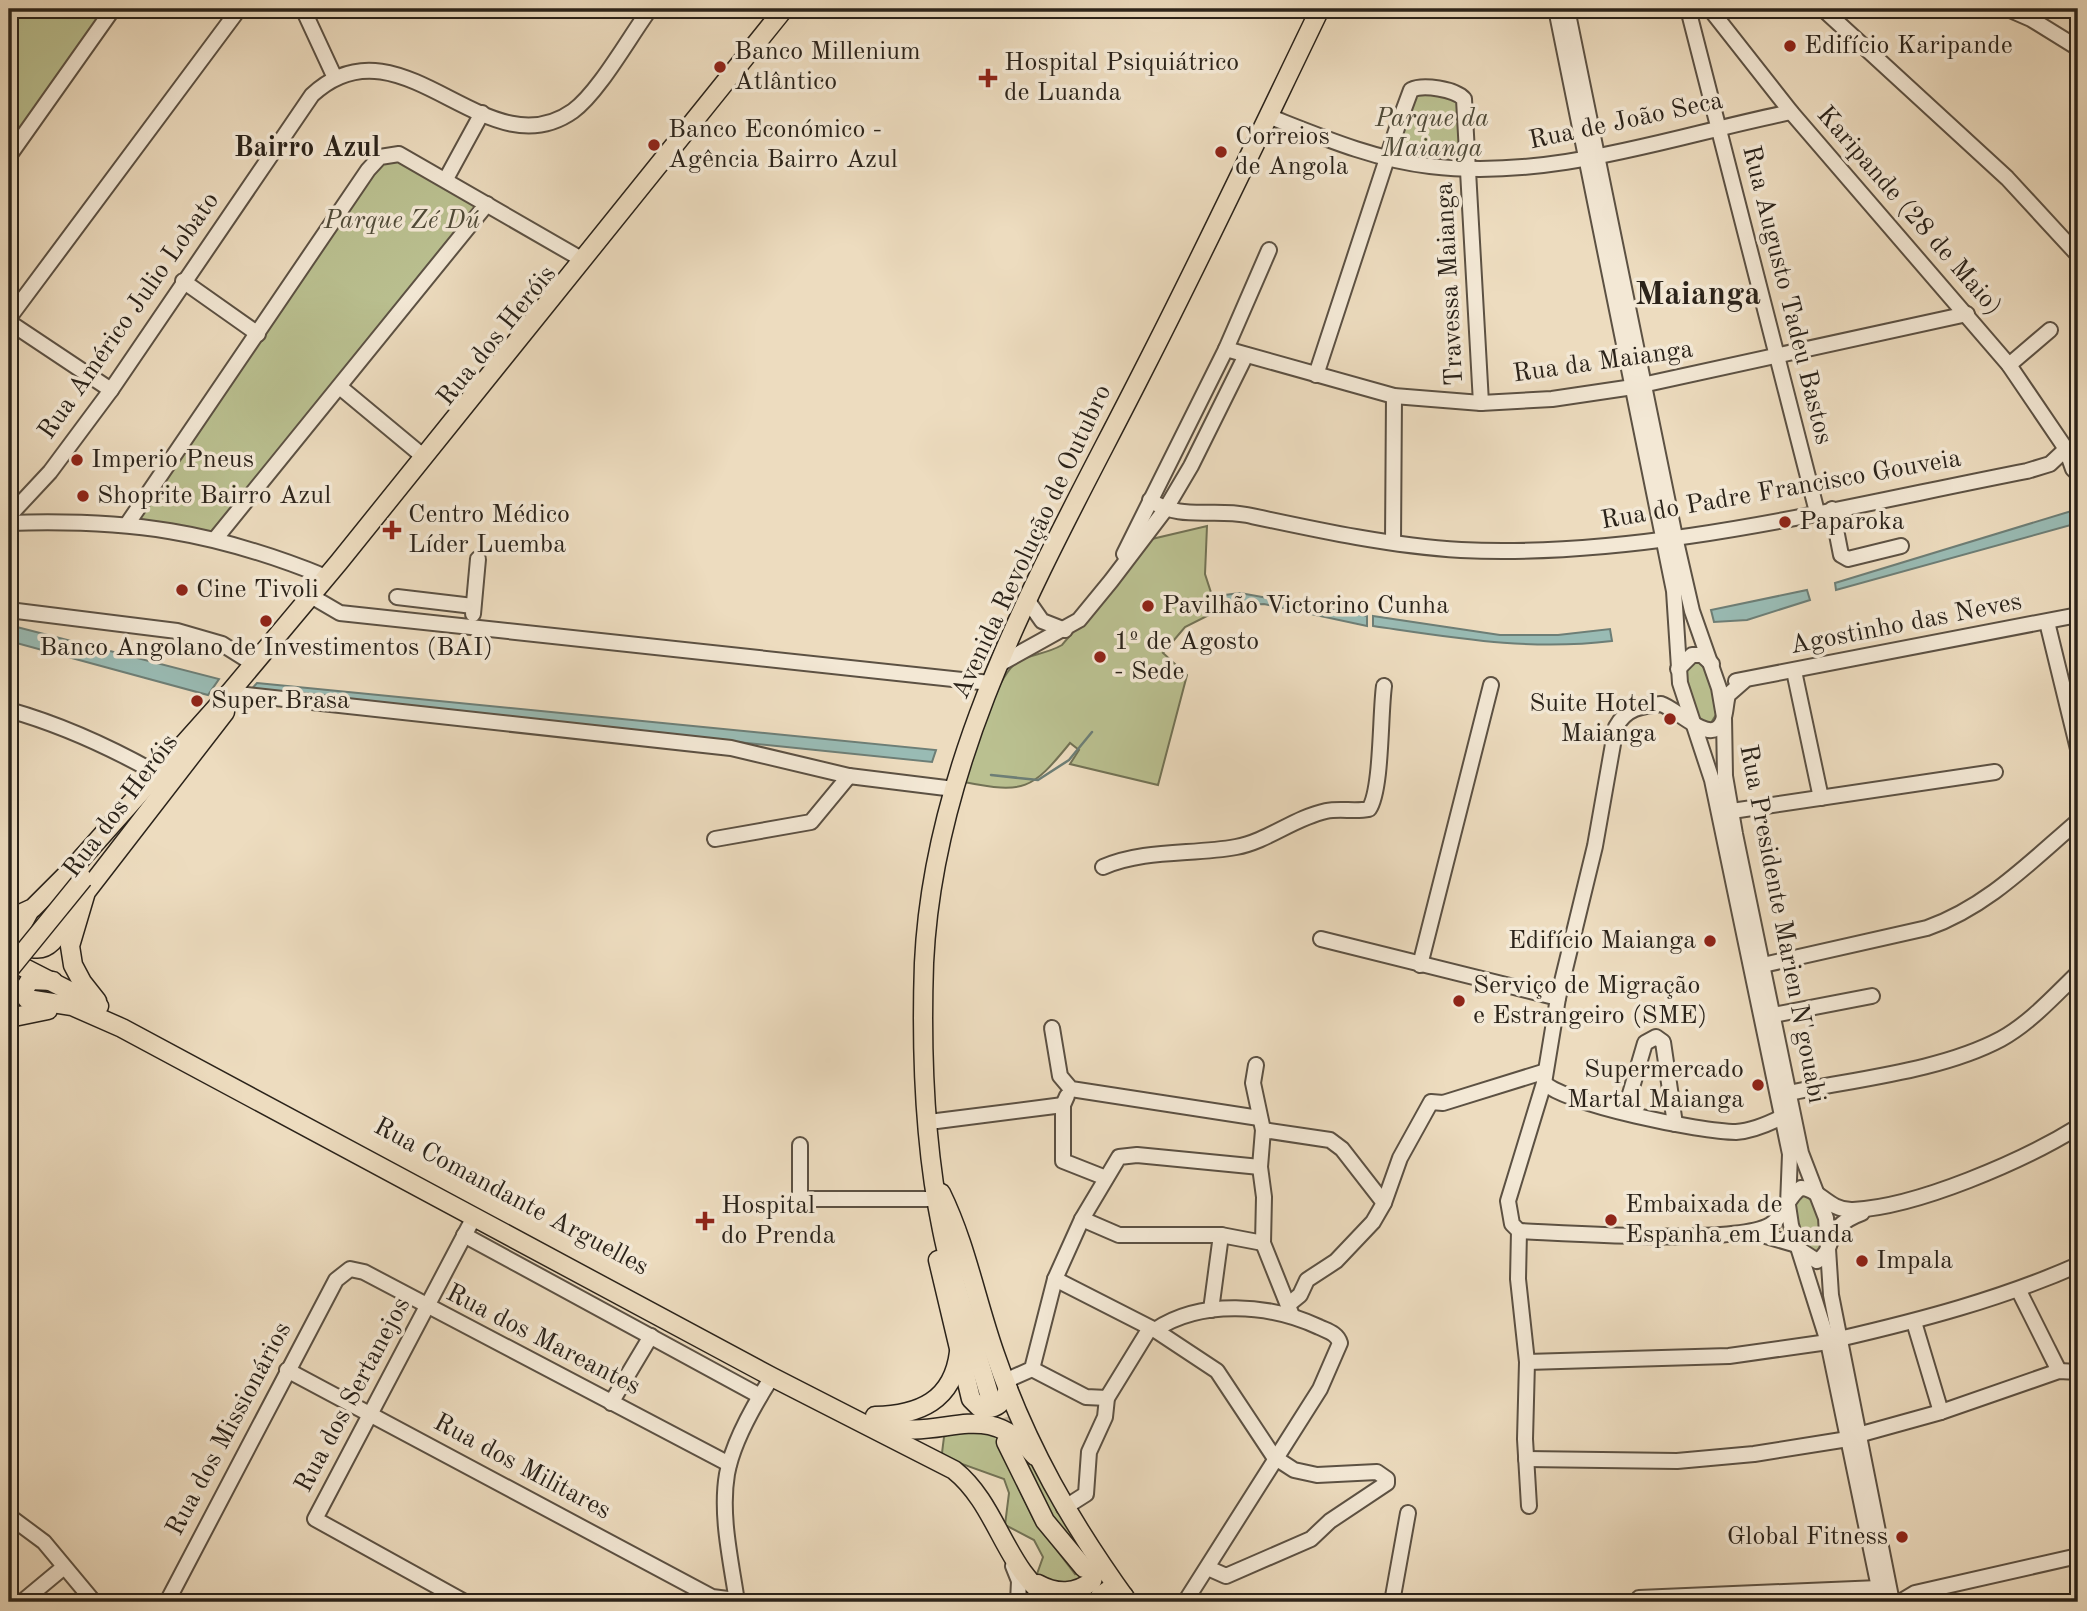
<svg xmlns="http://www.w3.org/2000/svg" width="2087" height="1611" font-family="'Old Standard TT',serif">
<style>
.green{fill:#bac090;stroke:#727255;stroke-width:2;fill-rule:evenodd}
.water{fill:#99bbb4;stroke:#6d7e76;stroke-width:2}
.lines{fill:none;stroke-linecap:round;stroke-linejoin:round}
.stream{stroke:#6d7e76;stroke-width:2.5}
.major-tunnel{stroke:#c6b79e;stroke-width:18;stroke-dasharray:18 9;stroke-linecap:butt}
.minor-casing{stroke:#5c5143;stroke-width:18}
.major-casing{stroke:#2b231a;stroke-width:21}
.minor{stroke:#f3e8d5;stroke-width:14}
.major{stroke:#eddcbf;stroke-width:18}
.major-bridge-casing{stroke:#2b231a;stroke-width:21;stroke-linecap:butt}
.major-bridge{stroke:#eddcbf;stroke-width:18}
.poi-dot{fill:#8f2418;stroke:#f3e8d5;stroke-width:2.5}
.labels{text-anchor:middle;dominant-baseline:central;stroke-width:7;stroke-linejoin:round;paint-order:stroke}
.poi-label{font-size:26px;fill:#2b231a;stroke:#f3e8d5;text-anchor:start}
.park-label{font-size:26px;font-style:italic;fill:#4f4a38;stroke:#f3e8d5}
.street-label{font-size:26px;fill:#2b231a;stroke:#f3e8d5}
.neighbourhood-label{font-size:28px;font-weight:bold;fill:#2b231a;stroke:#f3e8d5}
.district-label{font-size:33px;font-weight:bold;fill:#2b231a;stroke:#f3e8d5}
</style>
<rect width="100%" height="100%" fill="#eddcbf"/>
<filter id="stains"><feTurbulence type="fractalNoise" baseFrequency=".00286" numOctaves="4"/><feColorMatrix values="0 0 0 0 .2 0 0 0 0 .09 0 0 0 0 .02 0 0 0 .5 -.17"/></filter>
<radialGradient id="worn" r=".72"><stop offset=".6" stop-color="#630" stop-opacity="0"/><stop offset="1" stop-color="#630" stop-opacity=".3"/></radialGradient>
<g class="green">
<path d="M9,9H113L9,156Z"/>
<path d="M1418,91L1457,98L1461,165L1396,154Z"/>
<path d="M387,154L487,204L216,538L128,523Z"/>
<path d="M1207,526L1205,574L1217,611L1185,627L1163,653L1187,675L1158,785L1070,764L1079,750L1070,743C1032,790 1024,794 964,782C974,753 994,679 1017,662C1027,655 1047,654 1062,645L1152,539Z"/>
<path d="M1697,658L1707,668L1720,708L1711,723C1683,719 1684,683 1687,661Z"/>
<path d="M1809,1191L1827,1237L1817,1258L1795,1234L1794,1196Z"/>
<path d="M990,1431L1035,1466L1091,1566L1075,1588L1039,1578L1037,1574L1043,1557L1034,1540L1005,1525L1009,1493L1004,1479L948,1459L942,1453L944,1437L952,1432ZM1001,1450L1085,1565L1075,1574L1034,1520Z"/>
</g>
<g class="water">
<path d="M2078,509V523L1836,590L1835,583Z"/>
<path d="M1807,590L1810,600L1747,620L1714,622L1711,610Z"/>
<path d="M1240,593L1367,616V626L1264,604L1221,606L1216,596Z"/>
<path d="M1373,616L1500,635H1558L1610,629L1612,641C1528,651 1456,638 1373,626Z"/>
<path d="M9,625L219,679L208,695L9,641Z"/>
<path d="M257,683L936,750L932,762L249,692Z"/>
</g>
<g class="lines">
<path class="stream" d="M991,775L1038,780L1069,760L1092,732"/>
<path class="major-tunnel" d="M996,1392L1012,1439"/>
<g class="minor-casing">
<g id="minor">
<path d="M303,9L335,78"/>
<path d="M1434,9H1493"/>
<path d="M1556,9L1674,591L1680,683L1712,780L1790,1154L1788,1205L1791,1225L1828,1342L1882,1602"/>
<path d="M1567,9L1675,537L1692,611L1719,688L1724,717L1725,776L1735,834L1801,1153L1826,1218L1831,1295L1892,1602"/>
<path d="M1688,9L1817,512"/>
<path d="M1710,9L1791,112L2009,365L2066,449L2073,469L2078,474"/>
<path d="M1823,9L2007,178L2078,255"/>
<path d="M2008,9L2031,19L2078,48"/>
<path d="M1268,116C1319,136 1375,160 1430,166C1552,181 1673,136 1791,112"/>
<path d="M9,156L113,9"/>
<path d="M446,179L482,113"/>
<path d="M183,281L258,334"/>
<path d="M9,318L239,9"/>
<path d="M9,322L111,390"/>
<path d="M1226,349L1394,396L1481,403L1552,399L1633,387L1967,314"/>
<path d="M2009,365L2050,330"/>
<path d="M1316,375L1398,125L1411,90C1423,84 1455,89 1464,99L1481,403"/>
<path d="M341,388L424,457"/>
<path d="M1150,500C1180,521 1212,508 1247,515C1317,530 1390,546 1461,550C1646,559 1846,506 2027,471L2050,464L2066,449"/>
<path d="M1832,509L1841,555L1848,559L1901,546"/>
<path d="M9,516L50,472L111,390L312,95C401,12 486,173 573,111C599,92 630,36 650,9"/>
<path d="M9,523C130,519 213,531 326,577"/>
<path d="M128,523L368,170L380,157L399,154L583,260"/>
<path d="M216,538L487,204"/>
<path d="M1393,542L1394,396"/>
<path d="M1124,554L1226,349L1269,250"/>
<path d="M397,597L473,606"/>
<path d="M316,599L340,613L990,683"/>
<path d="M1028,601L1042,621L1065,630"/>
<path d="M9,610L177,631L222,644L254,664"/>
<path d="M473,614L478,559"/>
<path d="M2047,622L2078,749"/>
<path d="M998,665L1079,620L1111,581L1165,510L1191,466L1246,355"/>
<path d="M1678,669L1692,655H1702L1712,664"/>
<path d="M1794,671L1821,798"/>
<path d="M1736,681L2078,615"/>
<path d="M238,694L731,748L849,776L954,789"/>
<path d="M9,710C62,725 108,746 156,773"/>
<path d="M1732,811L1995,772"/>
<path d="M715,839L811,822L849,776"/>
<path d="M1103,867C1145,849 1192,855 1236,847C1268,841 1294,818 1326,811C1340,808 1355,812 1369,809C1382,790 1380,714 1384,686"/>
<path d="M1321,939L1558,998"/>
<path d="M1420,965L1491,685"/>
<path d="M1763,965L1927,928C1987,907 2030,862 2078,821"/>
<path d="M1773,1015L1872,996"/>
<path d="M1052,1028L1060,1076L1071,1089L1259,1118"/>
<path d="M1256,1065L1253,1083L1263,1130L1260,1167L1264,1197L1263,1243L1291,1313"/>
<path d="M1544,1083C1569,1105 1700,1132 1736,1132C1752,1131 1768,1124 1782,1117"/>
<path d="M1789,1093C1855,1079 1941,1071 2001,1039C2030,1023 2054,996 2078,973"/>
<path d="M1067,1096L1063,1105V1161L1106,1178"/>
<path d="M1625,1111L1645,1043L1656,1037L1663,1042L1675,1124"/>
<path d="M929,1122L1063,1105"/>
<path d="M1263,1130L1330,1140L1342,1149L1384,1203"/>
<path d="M800,1145V1199H933"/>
<path d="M1082,1219L1119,1235H1221L1263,1243"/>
<path d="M1519,1231C1567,1233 1735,1245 1770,1225C1785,1216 1787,1196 1801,1188C1818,1187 1828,1211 1853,1210C1917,1207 2023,1161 2078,1127"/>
<path d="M1752,1232L1797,1245"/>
<path d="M464,1235L760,1396"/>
<path d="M1800,1250L1817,1261C1838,1248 1821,1228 1862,1213"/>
<path d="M1055,1279L1155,1330L1217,1371L1274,1457L1294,1470L1317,1475L1377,1472L1387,1479V1483L1330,1521L1311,1539L1226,1576L1208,1568"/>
<path d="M2019,1291L2059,1371"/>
<path d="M1289,1304L1300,1295L1307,1280L1336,1261L1373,1222L1384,1203L1400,1158L1431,1102L1443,1103L1543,1072"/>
<path d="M1211,1310L1221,1235"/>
<path d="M1914,1322L1941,1412"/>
<path d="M1155,1330C1201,1299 1270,1304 1319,1327C1327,1331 1337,1333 1340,1343L1320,1389L1185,1602"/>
<path d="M1839,1339C1921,1320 2001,1299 2078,1265"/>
<path d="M1527,1362L1729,1356L1828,1342"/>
<path d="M1032,1369L1086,1397L1107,1398"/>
<path d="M287,1370L712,1597L736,1600"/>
<path d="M1005,1381L1032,1369L1055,1279L1082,1219L1119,1157L1137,1155L1260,1167"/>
<path d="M611,1403L651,1336"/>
<path d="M1858,1435L1941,1412L2059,1371L2078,1372"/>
<path d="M1526,1459L1677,1461L1754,1454L1848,1439"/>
<path d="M1529,1506L1525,1439L1527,1362L1518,1279L1519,1231L1512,1224L1508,1201L1544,1083L1558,998L1595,846L1616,727C1626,708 1641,706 1661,704C1678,709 1715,751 1724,717C1726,710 1726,702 1728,695L1744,681"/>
<path d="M1064,1508L1086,1494L1089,1452L1105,1417L1107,1398L1150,1328"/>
<path d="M9,1516L44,1542L94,1602"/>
<path d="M1013,1566L1019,1581L1018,1602"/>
<path d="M1639,1598L1879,1588"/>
<path d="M22,1602L64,1567"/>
<path d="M167,1602L336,1280L350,1269L364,1272L729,1464"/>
<path d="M465,1602L315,1519L474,1217"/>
<path d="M737,1602C731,1561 720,1515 727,1474C733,1441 754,1405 772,1377"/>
<path d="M1392,1602L1408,1513"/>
<path d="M1900,1602L1915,1593L2078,1556"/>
</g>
</g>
<g class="major-casing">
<g id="major">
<path d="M30,910L18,932C20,939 24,946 32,948C54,953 61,926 70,913"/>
<path d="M9,919L33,908L72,869L231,691L339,562L784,9"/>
<path d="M9,960L99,1006"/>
<path d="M9,981V987"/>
<path d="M53,981L30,980L24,990L27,999L72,1006L122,1028L772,1377L954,1470C999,1506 1005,1572 1054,1602"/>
<path d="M97,1001L82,982L73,965L70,946L86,892L225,712"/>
<path d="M9,1018L48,1010"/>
<path d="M941,1193C966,1244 976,1300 995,1354C1027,1447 1071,1523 1128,1602"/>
<path d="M938,1260L971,1399L979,1407C995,1411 1003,1404 1008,1389"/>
<path d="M989,1394C973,1339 953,1285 942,1230C924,1143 921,1051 924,963C934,748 1049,557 1144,369C1205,250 1262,129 1320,9"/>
<path d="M875,1416C919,1415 953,1401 959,1352"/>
<path d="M880,1423C940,1447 982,1392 1035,1456"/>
<path d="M1006,1442L1045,1521L1084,1568"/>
<path d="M1038,1584C1056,1594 1076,1594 1092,1581L1098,1560"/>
<path d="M1098,1602L1100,1596L1110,1589L1124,1596"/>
</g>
</g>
<use href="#minor" class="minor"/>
<use href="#major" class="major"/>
<g class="major-bridge-casing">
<path id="major-bridge" d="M9,970L83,879"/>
</g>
<use href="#major-bridge" class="major-bridge"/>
</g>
<g class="poi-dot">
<circle cx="1790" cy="46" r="7"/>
<circle cx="720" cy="67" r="7"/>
<path d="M984.5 67.5h7v7h7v7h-7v7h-7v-7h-7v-7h7z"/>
<circle cx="654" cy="145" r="7"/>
<circle cx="1221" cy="152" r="7"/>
<circle cx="77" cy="460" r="7"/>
<circle cx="83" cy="496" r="7"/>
<circle cx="1785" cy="522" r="7"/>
<path d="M388.5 519.5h7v7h7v7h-7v7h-7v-7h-7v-7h7z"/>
<circle cx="182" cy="590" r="7"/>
<circle cx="1148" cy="606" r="7"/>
<circle cx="266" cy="621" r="7"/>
<circle cx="1100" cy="657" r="7"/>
<circle cx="197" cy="701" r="7"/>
<circle cx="1670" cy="719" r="7"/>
<circle cx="1710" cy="941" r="7"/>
<circle cx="1459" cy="1001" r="7"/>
<circle cx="1758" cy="1085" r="7"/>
<circle cx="1611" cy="1220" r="7"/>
<path d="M701.5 1210.5h7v7h7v7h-7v7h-7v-7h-7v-7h7z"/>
<circle cx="1862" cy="1261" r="7"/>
<circle cx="1902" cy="1537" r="7"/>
</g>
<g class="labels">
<g class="poi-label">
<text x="1804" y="46">Edifício Karipande</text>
<text x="734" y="52">Banco Millenium<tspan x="734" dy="30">Atlântico</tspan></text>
<text x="1004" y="63">Hospital Psiquiátrico<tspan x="1004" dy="30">de Luanda</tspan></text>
<text x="668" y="130">Banco Económico -<tspan x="668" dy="30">Agência Bairro Azul</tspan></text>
<text x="1235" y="137">Correios<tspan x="1235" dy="30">de Angola</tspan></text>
<text x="91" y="460">Imperio Pneus</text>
<text x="97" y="496">Shoprite Bairro Azul</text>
<text x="408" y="515">Centro Médico<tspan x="408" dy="30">Líder Luemba</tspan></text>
<text x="1799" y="522">Paparoka</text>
<text x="196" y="590">Cine Tivoli</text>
<text x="1162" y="606">Pavilhão Victorino Cunha</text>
<text x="1114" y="642">1º de Agosto<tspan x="1114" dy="30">- Sede</tspan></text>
<text x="266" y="648" text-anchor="middle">Banco Angolano de Investimentos (BAI)</text>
<text x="211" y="701">Super Brasa</text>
<text x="1656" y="704" text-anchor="end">Suite Hotel<tspan x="1656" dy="30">Maianga</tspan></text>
<text x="1696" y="941" text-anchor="end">Edifício Maianga</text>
<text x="1473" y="986">Serviço de Migração<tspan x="1473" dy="30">e Estrangeiro (SME)</tspan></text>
<text x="1744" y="1070" text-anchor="end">Supermercado<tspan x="1744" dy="30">Martal Maianga</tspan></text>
<text x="1625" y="1205">Embaixada de<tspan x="1625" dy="30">Espanha em Luanda</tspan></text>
<text x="721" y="1206">Hospital<tspan x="721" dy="30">do Prenda</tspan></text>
<text x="1876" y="1261">Impala</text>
<text x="1888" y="1537" text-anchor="end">Global Fitness</text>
</g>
<g class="park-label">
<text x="1432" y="119">Parque da<tspan x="1432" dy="30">Maianga</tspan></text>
<text x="402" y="221">Parque Zé Dú</text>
</g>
<g class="street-label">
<text transform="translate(1626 121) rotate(-12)">Rua de João Seca</text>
<text transform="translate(1909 211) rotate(49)">Karipande (28 de Maio)</text>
<text transform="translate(1450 284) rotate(-93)">Travessa Maianga</text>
<text transform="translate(1787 295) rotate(76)">Rua Augusto Tadeu Bastos</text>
<text transform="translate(129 316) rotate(-55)">Rua Américo Julio Lobato</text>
<text transform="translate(497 336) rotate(-51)">Rua dos Heróis</text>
<text transform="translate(1603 362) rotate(-8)">Rua da Maianga</text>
<text transform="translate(1781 490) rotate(-10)">Rua do Padre Francisco Gouveia</text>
<text transform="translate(1032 542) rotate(-65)">Avenida Revolução de Outubro</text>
<text transform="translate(1906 624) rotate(-11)">Agostinho das Neves</text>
<text transform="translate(121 806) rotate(-53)">Rua dos Heróis</text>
<text transform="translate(1782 924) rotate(79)">Rua Presidente Marien N'gouabi</text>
<text transform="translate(511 1197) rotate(28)">Rua Comandante Arguelles</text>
<text transform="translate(543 1340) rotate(27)">Rua dos Mareantes</text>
<text transform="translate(353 1395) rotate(-62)">Rua dos Sertanejos</text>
<text transform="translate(229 1429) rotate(-62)">Rua dos Missionários</text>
<text transform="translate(522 1467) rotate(28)">Rua dos Militares</text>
</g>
<g class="neighbourhood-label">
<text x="307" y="149">Bairro Azul</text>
</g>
<g class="district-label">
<text x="1698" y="295">Maianga</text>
</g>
</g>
<rect width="2087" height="1611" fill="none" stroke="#eddcbf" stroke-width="35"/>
<rect x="10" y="10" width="2066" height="1590" fill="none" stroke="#2b231a" stroke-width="3.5"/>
<rect x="18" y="18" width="2052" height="1576" fill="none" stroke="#2b231a" stroke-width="2"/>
<rect width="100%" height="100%" filter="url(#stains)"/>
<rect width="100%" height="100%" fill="url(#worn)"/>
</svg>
